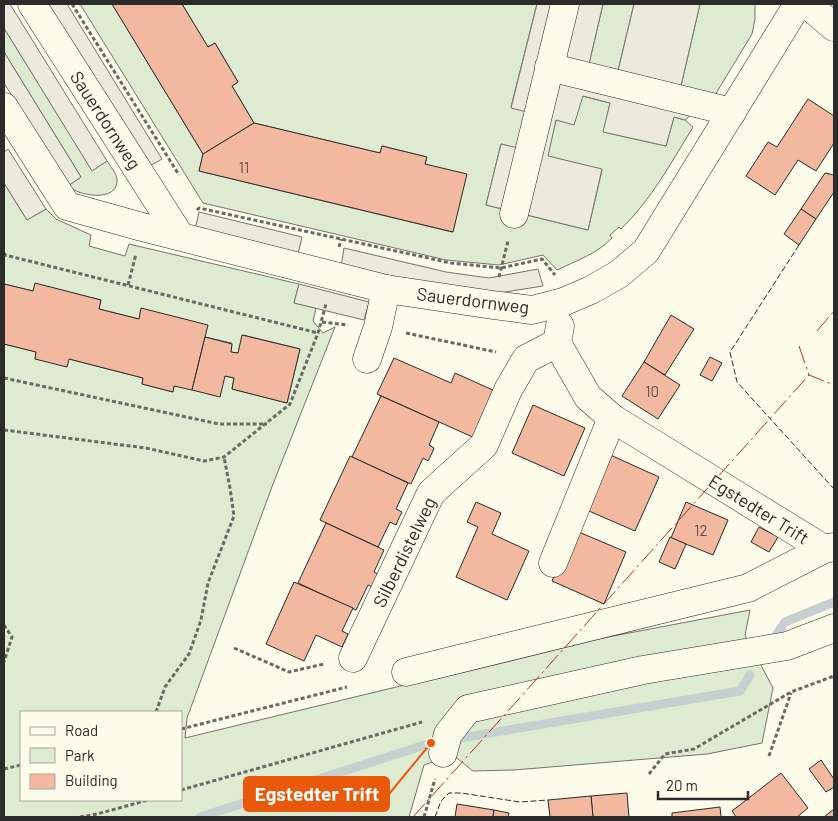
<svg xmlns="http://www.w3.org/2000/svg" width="838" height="821" font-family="Barlow,sans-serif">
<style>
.green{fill:#deebd1;stroke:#74746e;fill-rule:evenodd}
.parking{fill:#eceadb;stroke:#74746e}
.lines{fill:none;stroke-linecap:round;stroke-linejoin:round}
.stream{stroke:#c7d0d0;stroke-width:9}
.building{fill:#f2b8a0;stroke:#2b2b2b}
.minor-casing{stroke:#2b2b2b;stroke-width:29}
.path{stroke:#6a6964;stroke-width:3;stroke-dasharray:4 2.5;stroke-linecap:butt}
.minor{stroke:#fdfbea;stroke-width:28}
.fence{stroke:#2b2b2b;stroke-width:1;stroke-dasharray:6 2.5;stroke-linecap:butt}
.power{stroke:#c62828;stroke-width:1;stroke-dasharray:18 4 2.5 4;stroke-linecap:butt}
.labels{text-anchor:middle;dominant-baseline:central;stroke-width:4;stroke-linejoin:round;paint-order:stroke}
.number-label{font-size:15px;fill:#5d4e48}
.street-label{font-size:18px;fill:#2b2b2b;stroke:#fdfbea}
.leader{fill:none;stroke:#e8590c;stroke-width:2}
.callout-dot{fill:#e8590c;stroke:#fdfbea;stroke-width:2}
.callout{fill:#e8590c;stroke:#e8590c;stroke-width:2}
.callout-label{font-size:19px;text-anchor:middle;font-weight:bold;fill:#fff}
</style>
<rect width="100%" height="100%" fill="#fdfbea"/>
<g class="green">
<path d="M80,4H112L203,154L199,171L452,232L425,164L427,157L382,146L380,153L254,123L232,86L238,82L215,43L208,47L182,4H537L511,107L532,113L522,150L501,144L486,205L588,230L602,170L547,156L556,120L582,96L610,103L604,132L666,146L674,117L685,120L693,127C671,163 651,200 621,229L619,227L610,235L612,238C598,253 576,261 557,270L543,255L499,265L446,260L203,203Z"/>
<path d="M603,4H634L617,75L588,68Z"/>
<path d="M700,4H755V19L752,34L715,95L680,90Z"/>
<path d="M4,28L92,170L107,161C111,167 116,173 117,179C119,203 78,196 68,186L81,177L4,52Z"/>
<path d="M4,183L27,220L46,209L56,219L91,235L89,246L125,256L129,244L299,284L294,303L316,308L313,321L323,333L335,327L273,484L187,718L185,738L587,641L750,610L745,635L773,688L762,743L707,754L514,770L473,771L453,755L424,765L409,817H4V344L36,352L35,359H69L143,378L142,384L173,392L174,386L225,376L234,378L232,389L287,403L300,349L243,335L238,353L231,352L232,343L205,337L141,309L139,319L99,309L101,300L36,284L33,291L4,284ZM21,712H181V800H21Z"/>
</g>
<g class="parking">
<path d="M4,4H10L107,161L92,171L4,28Z"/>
<path d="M47,4H67L162,159L148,167Z"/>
<path d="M537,4H603L588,68L617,75L634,4H700L680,90L711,97L685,120L674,117L666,146L603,132L610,103L583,96L574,125L556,120L548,156L602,169L588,230L486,205L501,144L522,149L531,113L511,108Z"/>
<path d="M4,52L81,177L68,186L4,83Z"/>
<path d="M8,149L46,209L27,220L4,183V152Z"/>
<path d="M199,212L302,237L298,254L195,230Z"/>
<path d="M344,248L446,272L489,278L538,269L543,286L486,295L341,267Z"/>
<path d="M299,284L369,302L364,320L294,303Z"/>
</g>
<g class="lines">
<g class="stream">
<path d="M775,637L785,622L834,602"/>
<path d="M200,817L431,743L740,691L750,675"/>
</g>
</g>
<g class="building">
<path d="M112,4H182L208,47L215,43L238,82L232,86L254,123L203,154Z"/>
<path d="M808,99L834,116V143L816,171L798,160L775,195L746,176L768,142L777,147Z"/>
<path d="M254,123L380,153L382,146L427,157L425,164L467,174L453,232L199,171L203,154Z"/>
<path d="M825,173L834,175V192L816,219L801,209Z"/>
<path d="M801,209L816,219L799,245L784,234Z"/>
<path d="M35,283L101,300L99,309L139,319L141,308L208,325L192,390L174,386L173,392L142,384L143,378L69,359L67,367L35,359L36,352L4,344V284L33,291Z"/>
<path d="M671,315L694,329L665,375L644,362Z"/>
<path d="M242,335L300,349L287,403L232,389L234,378L225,376L220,397L192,390L205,337L232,344L231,352L238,353Z"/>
<path d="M710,357L722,363L712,381L700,375Z"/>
<path d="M394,358L451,383L455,373L497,392L477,439L377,394Z"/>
<path d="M644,362L680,385L658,419L622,396Z"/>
<path d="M381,396L439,422L429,445L434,448L432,453L428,461L423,458L411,484L352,457Z"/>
<path d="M533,405L585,428L564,476L512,453Z"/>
<path d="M606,453L659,477L635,531L582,508Z"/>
<path d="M350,456L408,483L396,509L402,512L399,518L396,525L390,522L378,547L320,520Z"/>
<path d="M476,502L501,513L492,534L529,551L507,600L456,577L478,527L467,522Z"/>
<path d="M686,502L728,520L713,555L671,538Z"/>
<path d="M326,523L384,550L374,572L380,575L374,588L368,585L356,610L298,583Z"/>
<path d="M759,527L778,537L769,552L751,542Z"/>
<path d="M574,530L626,552L604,604L552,581Z"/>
<path d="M670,537L686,544L675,569L659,562Z"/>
<path d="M294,582L353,608L342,631L348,634L342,647L316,635L304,661L266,644Z"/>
<path d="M821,760L834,779V787L826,792L809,769Z"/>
<path d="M781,773L808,808L797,817H736L732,811Z"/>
<path d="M627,793L629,817H593L591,796Z"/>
<path d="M591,796L593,817H550L548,800Z"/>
<path d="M457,804L494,810L493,817H455Z"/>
<path d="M720,807L721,817H672V813Z"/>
<path d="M834,809V817H824Z"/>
<path d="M494,810L509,813L508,817H493Z"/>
</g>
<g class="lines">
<g class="minor-casing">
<g id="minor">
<path d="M32,4L180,236"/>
<path d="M807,4L834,27"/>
<path d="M549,67L732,112"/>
<path d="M4,107L67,206L142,227L386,289L493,305L532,310L563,302L591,290L619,274L646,251L798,4"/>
<path d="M514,214L565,4"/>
<path d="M560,326L557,343L588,397L612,418L824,549"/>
<path d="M367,359L378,327L386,289"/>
<path d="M553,563L612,418"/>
<path d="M353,658L431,493L484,445L508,390L526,359L557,343"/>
<path d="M406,672L748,588L824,549L834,547"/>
<path d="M443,753L448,734L468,709L643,670L787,646L834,628"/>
</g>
</g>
<g class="path">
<path d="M72,4L179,175"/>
<path d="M197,210L199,208L451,263L501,268L542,259L555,275"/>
<path d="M339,247L341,239"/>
<path d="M4,253L5,255L318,333"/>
<path d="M499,277L508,241"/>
<path d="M128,285L136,254"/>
<path d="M322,322L348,325"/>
<path d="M406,333L496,352"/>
<path d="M4,378L219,424H267"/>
<path d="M4,430L146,448L204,461L224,457L290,404L318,333L326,304"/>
<path d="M4,625L12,637L4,662"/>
<path d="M234,648L289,672L324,664"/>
<path d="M156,712L165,687L189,654L201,620L208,583L234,516L230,488L224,457"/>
<path d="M181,729L347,687"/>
<path d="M769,756L791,693"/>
<path d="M4,769L21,765"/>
<path d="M649,774L665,754L694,749L791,692L834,676"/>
<path d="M181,790L422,722"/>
<path d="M80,817L97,814L148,800"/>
<path d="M424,817L435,779"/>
</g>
<use href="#minor" class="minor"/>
<g class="fence">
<path d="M799,245L730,352L737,382L834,489"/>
<path d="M435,817L441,801L449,793H461L520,802L548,800"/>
</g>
<g class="power">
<path d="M817,331L834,311"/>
<path d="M799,346L809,375L834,385"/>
<path d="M413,817L809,375"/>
</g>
</g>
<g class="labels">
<g class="number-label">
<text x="244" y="167">11</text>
<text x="652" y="391">10</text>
<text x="701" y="530">12</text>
</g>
<g class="street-label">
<text transform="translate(106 120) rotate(57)">Sauerdornweg</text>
<text transform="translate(473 300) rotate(7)">Sauerdornweg</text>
<text transform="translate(759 509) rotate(32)">Egstedter Trift</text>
<text transform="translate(404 552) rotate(-64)">Silberdistelweg</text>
</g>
</g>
<path class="leader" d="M431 743L389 794"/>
<circle class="callout-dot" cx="431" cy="743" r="5"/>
<rect class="callout" x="244" y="777" width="145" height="34" rx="5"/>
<g class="callout-label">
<text x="317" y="801">Egstedter Trift</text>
</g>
<rect width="838" height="821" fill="none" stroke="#2b2b2b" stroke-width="10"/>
<rect x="20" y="711" width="162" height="90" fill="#fdfbea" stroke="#a9a89e"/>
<rect x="30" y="727" width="25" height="8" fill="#fdfbea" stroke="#a9a89e"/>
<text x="65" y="736" font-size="15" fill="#2b2b2b">Road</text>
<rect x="30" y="748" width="25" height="15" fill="#deebd1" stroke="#a9a89e"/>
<text x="65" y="761" font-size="15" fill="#2b2b2b">Park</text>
<rect x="30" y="774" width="25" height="15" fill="#f2b8a0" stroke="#a9a89e"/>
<text x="65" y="786" font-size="15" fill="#2b2b2b">Building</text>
<path d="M658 791v8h90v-8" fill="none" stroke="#2b2b2b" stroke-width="2.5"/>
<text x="666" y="791" font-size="15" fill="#2b2b2b" stroke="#fdfbea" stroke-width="4" paint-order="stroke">20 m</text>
</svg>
